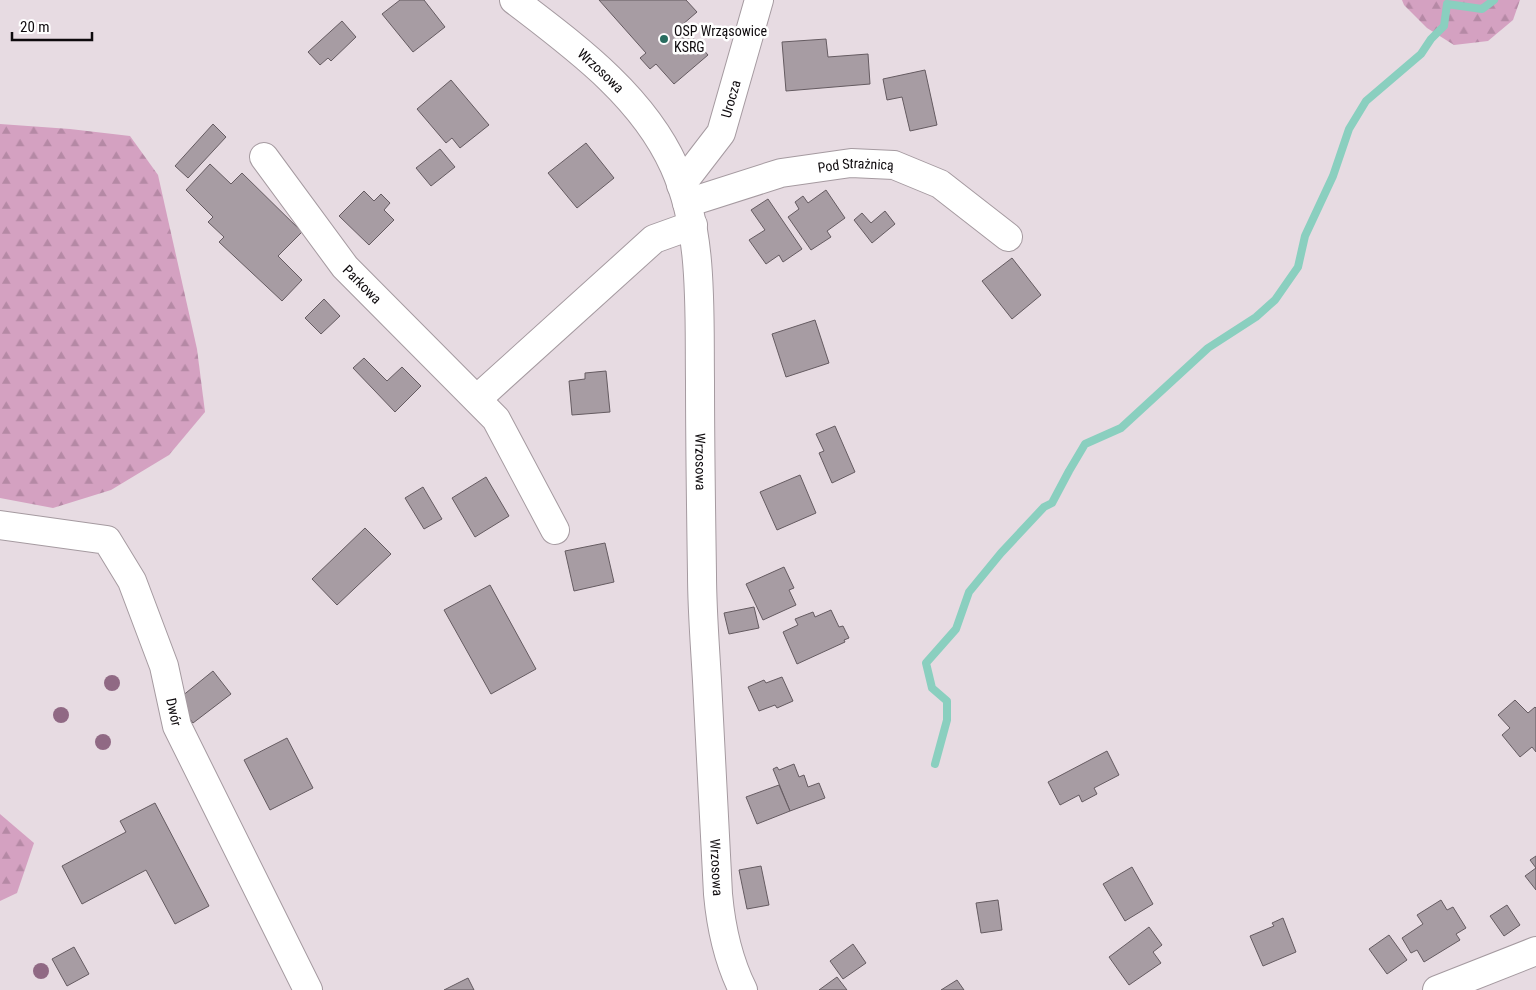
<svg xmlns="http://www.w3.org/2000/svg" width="1536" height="990" font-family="'Roboto Condensed',sans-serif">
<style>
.forest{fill:url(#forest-firs)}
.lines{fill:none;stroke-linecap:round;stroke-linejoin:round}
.stream{stroke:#8acfbf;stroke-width:8}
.building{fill:#a79ca3;stroke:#655b61}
.minor-casing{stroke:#a59aa0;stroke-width:30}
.minor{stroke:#fff;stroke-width:28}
.tree{fill:#906984}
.poi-dot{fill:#286c5f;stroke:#fff;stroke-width:2}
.labels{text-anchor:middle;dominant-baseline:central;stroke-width:5;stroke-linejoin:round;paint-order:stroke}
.poi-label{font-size:14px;fill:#0e0a0d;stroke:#fff;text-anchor:start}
.street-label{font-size:14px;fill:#0e0a0d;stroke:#fff}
</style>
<defs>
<pattern id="forest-firs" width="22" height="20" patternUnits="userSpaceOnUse" patternTransform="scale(1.25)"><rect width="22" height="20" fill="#d4a1c1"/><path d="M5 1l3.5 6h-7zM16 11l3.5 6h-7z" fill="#b589a5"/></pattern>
</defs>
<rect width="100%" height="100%" fill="#e7dbe2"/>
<g class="forest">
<path d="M1402,0H1520L1513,20L1488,41L1454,45L1427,28L1404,5Z"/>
<path d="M0,124L70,129L130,136L158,175L197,349L205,412L169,455L111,490L53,508L0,498Z"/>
<path d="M0,814L34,843L17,893L0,901Z"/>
</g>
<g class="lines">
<path class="stream" d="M935,764L947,720V701L932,688L926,663L956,629L969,592L1001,553L1044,507L1052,503L1069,471L1085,444L1121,428L1208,348L1256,317L1275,300L1298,267L1305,236L1333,176L1349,129L1366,101L1421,54L1431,39L1444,26L1447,4L1482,9L1494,0"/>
</g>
<g class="building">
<path d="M400,0H424L445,27L413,52L382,14Z"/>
<path d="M599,0H686L697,12L682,25L708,55L674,84L656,64L650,69L640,58L646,53Z"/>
<path d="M342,21L356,37L331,61L328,58L320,65L308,52Z"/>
<path d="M826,39L828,57L868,54L870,84L786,91L782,42Z"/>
<path d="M925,70L937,125L910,131L902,97L887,100L883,79Z"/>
<path d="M451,80L489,125L460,148L452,138L446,143L417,109Z"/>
<path d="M213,124L226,137L188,178L175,166Z"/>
<path d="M586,143L614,178L577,208L548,173Z"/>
<path d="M440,149L455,167L431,186L416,168Z"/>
<path d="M210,164L231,184L242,173L302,232L278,256L302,280L282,301L219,242L224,237L208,222L213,217L186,190Z"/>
<path d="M826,190L845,218L827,231L831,237L811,250L788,217L799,209L795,202L803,196L808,203Z"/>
<path d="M364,191L374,201L381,194L390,203L384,210L394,220L369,245L339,216Z"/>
<path d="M768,199L802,249L783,262L779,255L766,264L749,240L765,230L751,210Z"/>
<path d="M885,211L895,224L872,243L854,220L862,213L871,223Z"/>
<path d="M1012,258L1041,295L1012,319L982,281Z"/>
<path d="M324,299L340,316L321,334L305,318Z"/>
<path d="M815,320L829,363L786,377L772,334Z"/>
<path d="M364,358L387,381L402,367L421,386L395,412L353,368Z"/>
<path d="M606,371L610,412L572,415L569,381L585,379V373Z"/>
<path d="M835,426L855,472L832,483L819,453L824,451L816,434Z"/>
<path d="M800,475L816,513L777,530L760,492Z"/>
<path d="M486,477L509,516L475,537L452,498Z"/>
<path d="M423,487L442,519L424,529L405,498Z"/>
<path d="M365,528L391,554L337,605L312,579Z"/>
<path d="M605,543L614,582L574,591L565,551Z"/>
<path d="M784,567L794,588L789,590L796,605L763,620L746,584Z"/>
<path d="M490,585L536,669L491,694L444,610Z"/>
<path d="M754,607L759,628L729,634L724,613Z"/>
<path d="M831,610L839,627L843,626L849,638L844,640L845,642L797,664L783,632L798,625L795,619L813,612L815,617Z"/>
<path d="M213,671L231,694L193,723L176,701Z"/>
<path d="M782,677L793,701L777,708L775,705L759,711L748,687L764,680L766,683Z"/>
<path d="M1515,700L1528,713L1535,707L1536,708V752L1532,747L1520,757L1502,735L1510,728L1498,715Z"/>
<path d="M287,738L313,788L270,810L244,760Z"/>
<path d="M1107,751L1119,775L1094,788L1097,794L1082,802L1079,795L1060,805L1048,782Z"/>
<path d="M794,764L799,777L804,775L808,787L819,783L825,798L790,811L773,769L777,767L779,770Z"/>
<path d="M779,785L790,811L757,824L746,797Z"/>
<path d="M155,803L209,906L175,924L146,870L82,904L62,866L126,832L120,821Z"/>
<path d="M1536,856V890L1525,876L1536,868L1530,860Z"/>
<path d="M761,866L769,905L747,909L739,870Z"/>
<path d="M1132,867L1153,904L1125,921L1103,884Z"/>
<path d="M998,900L1002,930L981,933L976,903Z"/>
<path d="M1441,900L1447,910L1453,907L1466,928L1456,934L1460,940L1424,962L1417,950L1411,953L1402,938L1423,924L1417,915Z"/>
<path d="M1507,905L1520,925L1504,936L1490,916Z"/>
<path d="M1283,918L1296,952L1263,966L1250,936L1274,926L1272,923Z"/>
<path d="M1149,927L1162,945L1153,952L1161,963L1129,985L1109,957Z"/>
<path d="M1389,935L1407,960L1387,974L1369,949Z"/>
<path d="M853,944L866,963L843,979L830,961Z"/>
<path d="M74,947L89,974L67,986L52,959Z"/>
<path d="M837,977L847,990H819Z"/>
<path d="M468,978L474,990H444Z"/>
<path d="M957,980L964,990H941Z"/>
</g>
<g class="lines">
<g class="minor-casing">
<g id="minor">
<path id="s1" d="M514,0C574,46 642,95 674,166C704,233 699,309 700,381C700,445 701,510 702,574C702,610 705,645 707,681C711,752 714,823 718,894C721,927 728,960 743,990"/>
<path id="s2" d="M264,157L345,267L496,419L555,530"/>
<path id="s3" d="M681,185L721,133L759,0"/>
<path id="s4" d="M687,203L781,173L851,163L894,165L940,184L1008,237"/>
<path d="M477,399L654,239L693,225"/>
<path id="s5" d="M0,525L107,540L132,581L164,666L177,726L308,990"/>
<path d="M1437,990L1536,951"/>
</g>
</g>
<use href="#minor" class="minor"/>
</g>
<g class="tree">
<circle cx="112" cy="683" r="8"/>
<circle cx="61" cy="715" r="8"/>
<circle cx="103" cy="742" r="8"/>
<circle cx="41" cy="971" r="8"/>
</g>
<circle class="poi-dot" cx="664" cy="39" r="5"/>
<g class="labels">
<g class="poi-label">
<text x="674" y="31">OSP Wrząsowice<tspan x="674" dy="16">KSRG</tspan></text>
</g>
<g class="street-label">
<text stroke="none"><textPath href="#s1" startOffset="112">Wrzosowa</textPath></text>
<text stroke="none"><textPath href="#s3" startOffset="101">Urocza</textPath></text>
<text stroke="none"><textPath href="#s4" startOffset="174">Pod Strażnicą</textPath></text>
<text stroke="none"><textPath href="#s2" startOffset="161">Parkowa</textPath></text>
<text stroke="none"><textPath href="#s1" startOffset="532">Wrzosowa</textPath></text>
<text stroke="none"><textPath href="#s5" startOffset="294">Dwór</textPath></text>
<text stroke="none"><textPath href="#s1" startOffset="938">Wrzosowa</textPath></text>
</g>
</g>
<path d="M12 32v8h80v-8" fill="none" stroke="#0e0a0d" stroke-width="2.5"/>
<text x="20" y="32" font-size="15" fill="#0e0a0d" stroke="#ffffff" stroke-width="4" paint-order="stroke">20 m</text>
</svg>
